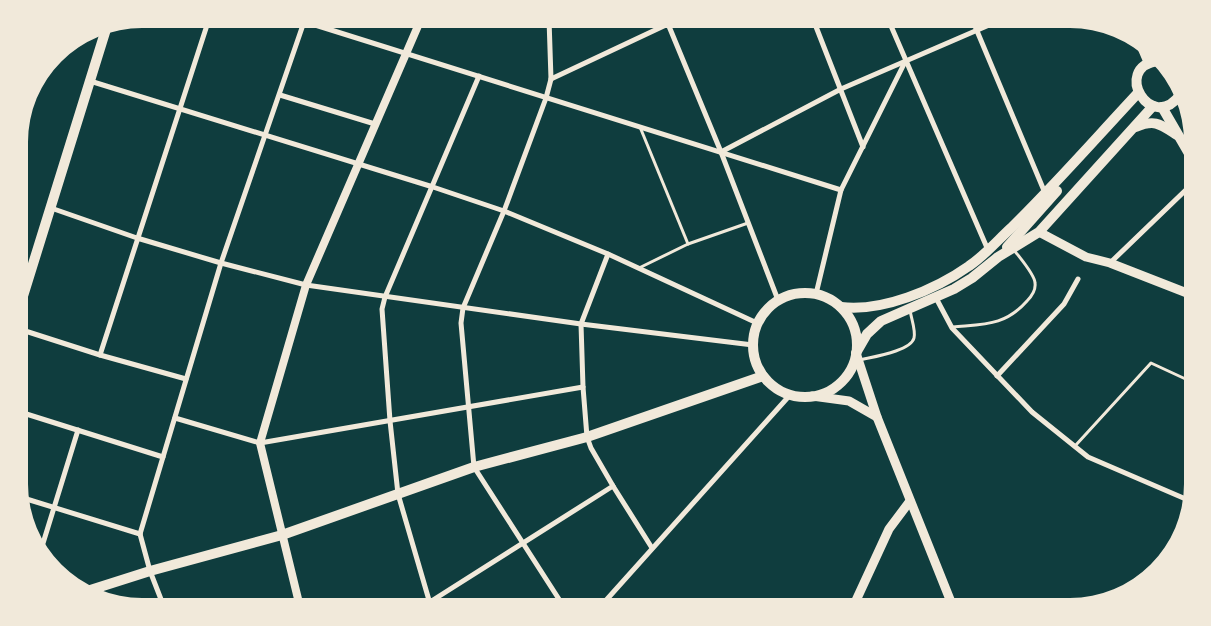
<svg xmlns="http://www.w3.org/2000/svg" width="1211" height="626" font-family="'Roboto Serif',serif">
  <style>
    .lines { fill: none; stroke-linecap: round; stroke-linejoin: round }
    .service { stroke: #f1e9da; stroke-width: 3 }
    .minor { stroke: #f1e9da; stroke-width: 5 }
    .tertiary { stroke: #f1e9da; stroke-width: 8 }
    .secondary { stroke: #f1e9da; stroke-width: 9 }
    .primary { stroke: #f1e9da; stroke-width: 10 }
  </style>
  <rect width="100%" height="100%" fill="#0f3d3e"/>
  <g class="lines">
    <g class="service">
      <polyline points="640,127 688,244"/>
      <polyline points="639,268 688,244 748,223"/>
      <path d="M953,327C984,324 1005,326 1027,301C1032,296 1036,290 1035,283C1035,275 1020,258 1014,250"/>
      <path d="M860,360C872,357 911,351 914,338C916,330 911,318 910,310"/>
      <polyline points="1075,446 1151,363 1192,382"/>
    </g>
    <g class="minor">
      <polyline points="296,19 841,190"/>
      <polyline points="549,19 551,79 546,98 504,211 463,308 461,323 474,467 564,607"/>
      <polyline points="666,19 721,152 778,300"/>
      <polyline points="813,19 863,147"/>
      <polyline points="888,19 988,250"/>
      <polyline points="972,19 1045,193"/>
      <polyline points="551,79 668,24 684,19"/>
      <polyline points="90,81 433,187 504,211 608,254 757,323"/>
      <polyline points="280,95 375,124"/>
      <polyline points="721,152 841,89 1003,19"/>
      <polyline points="51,208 137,238 221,263 306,285 581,324 753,345"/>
      <polyline points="608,254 581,324 583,387 587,437 591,448 613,486 652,548"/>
      <polyline points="1110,263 1191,185"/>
      <polyline points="816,294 841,190 905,62"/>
      <polyline points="936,298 952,328 1032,412 1088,457 1188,500"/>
      <polyline points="19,329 100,355 186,379"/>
      <polyline points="100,355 209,19"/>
      <polyline points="997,376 1064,304 1078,279"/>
      <polyline points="20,412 163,457"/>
      <polyline points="175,418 260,443 583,387"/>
      <polyline points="20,497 140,534"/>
      <polyline points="140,534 221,263 305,19"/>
      <polyline points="140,534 150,571 164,607"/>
      <polyline points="40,553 78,430"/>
      <polyline points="422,607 613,486"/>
      <polyline points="431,607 398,494 390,421 382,309 385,297 479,76"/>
      <polyline points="600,607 790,395"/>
    </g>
    <polyline class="tertiary" points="300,607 260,443 306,285 421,19"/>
    <g class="secondary">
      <polyline points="1039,232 1086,257 1110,263 1192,295"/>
      <polyline points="856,353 877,417 953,607"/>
      <polyline points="812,396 849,401 877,417"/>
      <polyline points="853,607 889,529 910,501"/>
    </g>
    <g class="primary">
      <polyline points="1143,49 1149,63"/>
      <path d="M1157,61C1112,68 1151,134 1180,95"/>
      <polyline points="1162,107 1191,157"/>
      <path d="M1136,127C1155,119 1160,124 1177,135"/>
      <polyline points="1007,247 1057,191"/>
      <circle cx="805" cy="345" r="52"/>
      <path d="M841,307C882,312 935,290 969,266C984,256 997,241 1011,228C1055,185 1096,138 1138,93"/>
      <polyline points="19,309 107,26"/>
      <polyline points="856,353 867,334 881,321 954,289 972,278 998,257 1039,232 1153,106"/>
      <polyline points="84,592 150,571 282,535 474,467 587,437 763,376"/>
    </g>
  </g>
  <path d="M0 0H1211V626H0ZM142 28H1070A114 114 0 0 1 1184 142V484A114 114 0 0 1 1070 598H142A114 114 0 0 1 28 484V142A114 114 0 0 1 142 28Z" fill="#f1e9da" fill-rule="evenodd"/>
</svg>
